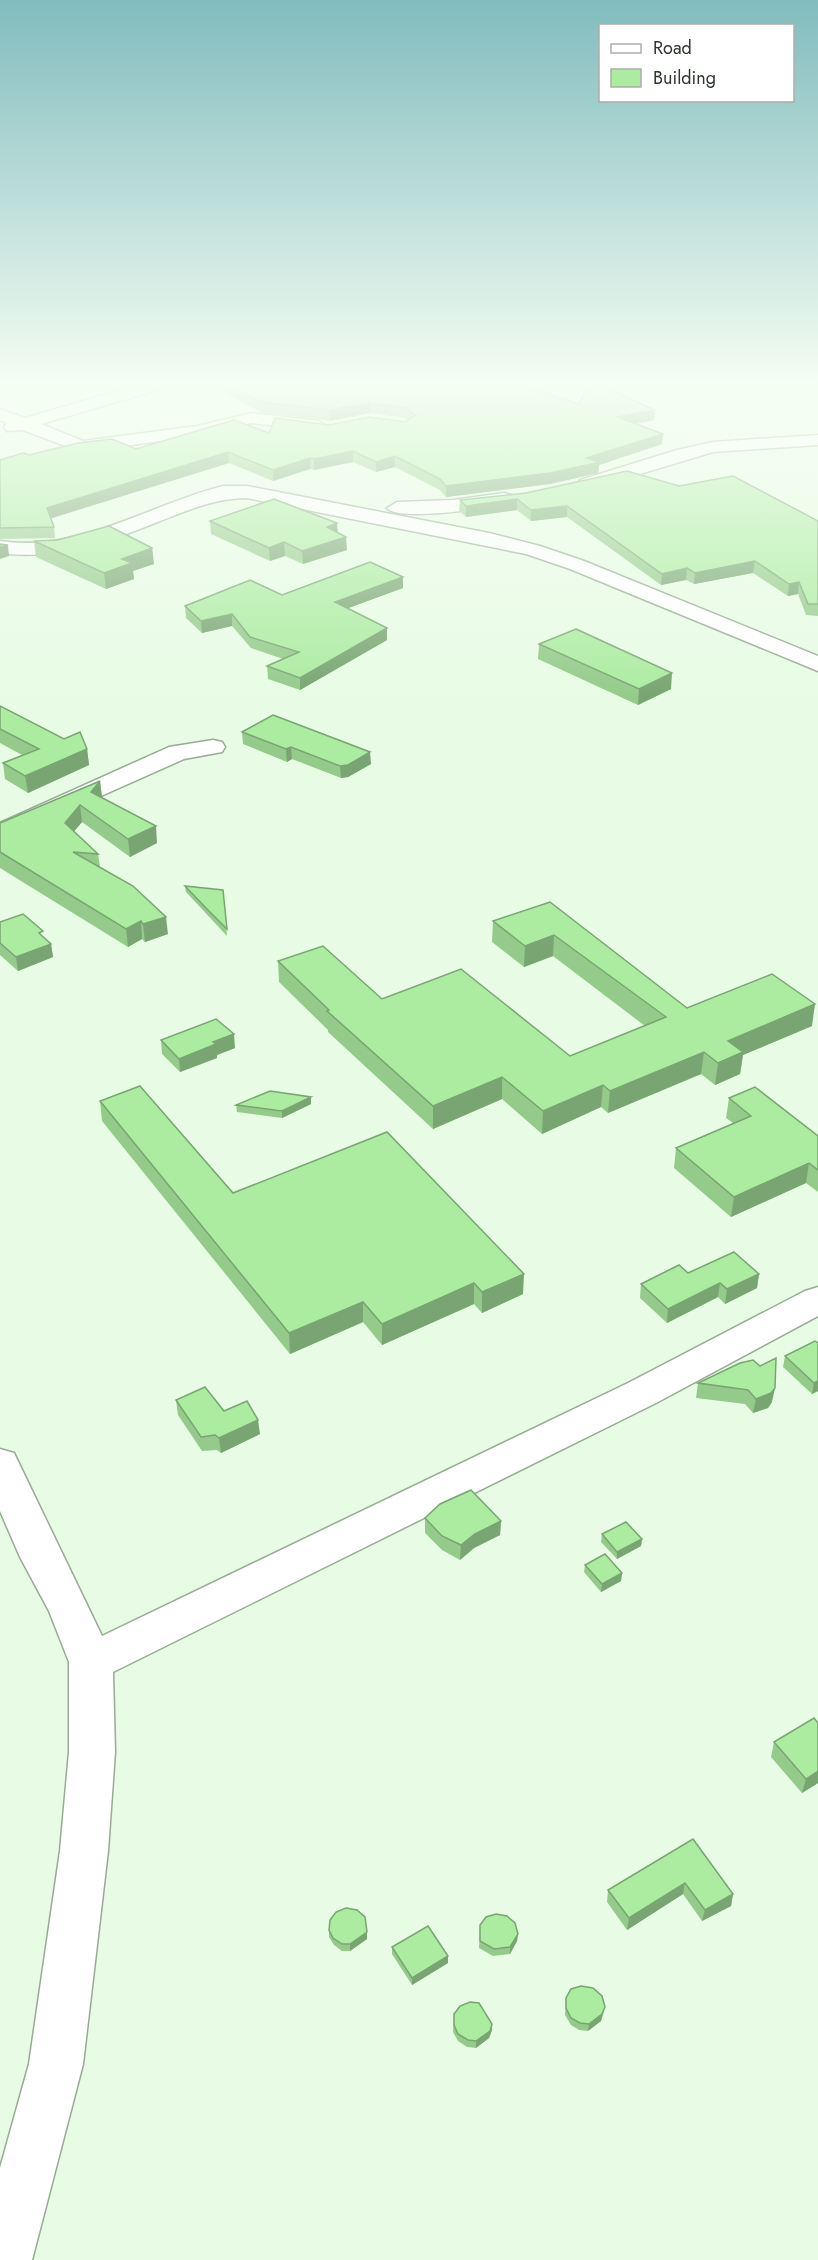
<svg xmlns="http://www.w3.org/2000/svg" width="818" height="2260" font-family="Jost,sans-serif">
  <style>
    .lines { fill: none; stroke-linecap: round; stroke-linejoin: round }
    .minor-casing { stroke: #98ab95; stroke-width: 3 }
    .minor { fill: #fff; fill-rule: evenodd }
    .wall { fill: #94cb8a }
    .shaded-wall { fill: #78a571 }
    .building { fill: #aceca1; stroke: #78a571; stroke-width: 1.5 }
  </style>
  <rect width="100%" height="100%" fill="#e8fce5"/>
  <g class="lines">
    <g class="minor-casing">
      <g id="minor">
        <polygon points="148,382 174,382 172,386 41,424 83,441 197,426 252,413 318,421 327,426 318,431 252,423 197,436 81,452 23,430 7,431 4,427 7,423 0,420 0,409 25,418"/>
        <polygon points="818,435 818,445 713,452 587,490 577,484 580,480 677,450 713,442"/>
        <path d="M223,486H247L489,533L540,546L584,561L818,656V671L570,569L526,554L247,498C215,498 189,510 160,521C108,542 56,561 0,553V541C80,553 148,505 223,486Z"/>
        <path d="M504,493L511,495L514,499L511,503C492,508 397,522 387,508L397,502L453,500Z"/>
        <polygon points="213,740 222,742 225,747 222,752 184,759 0,841 0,823 169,747"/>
        <polygon points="818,1287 818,1316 656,1403 113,1672 115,1752 108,1851 83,2064 32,2260 0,2260 0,2168 29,2064 60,1851 69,1752 69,1662 49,1611 20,1557 0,1511 0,1449 14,1453 102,1636 628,1383 805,1291"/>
      </g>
    </g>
    <use href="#minor" class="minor"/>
  </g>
  <g class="wall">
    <polygon points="204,382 512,382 579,404 655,410 654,420 636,424 662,444 599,465 598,473 550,484 446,497 440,490 395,467 376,472 353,462 314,470 310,469 273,481 229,463 51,518 54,527 55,538 0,539 0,460 29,455 136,449 329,425 405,422 408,420 405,418 370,413 330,421 261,412"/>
    <polygon points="679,486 818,521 818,616 806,615 798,594 788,596 753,573 694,584 686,580 661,585 567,517 531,521 517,510 466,517 459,510 460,500"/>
    <polygon points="210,521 338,532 347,550 303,564 285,556 270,561 211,534"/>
    <polygon points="34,541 152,548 154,564 133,571 134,579 106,589 36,557"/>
    <polygon points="403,577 403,588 348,608 387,628 387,640 300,690 268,679 267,666 283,659 251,648 232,626 202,633 186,618 185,606 282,595"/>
    <polygon points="539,644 671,689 638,705 538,659"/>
    <polygon points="0,706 64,739 87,749 89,765 28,793 5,779 3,763 22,755 0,743"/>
    <polygon points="242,732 371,764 348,777 341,778 292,759 287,762 243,744"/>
    <polygon points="100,781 102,797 157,843 130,857 82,822 74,831 98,854 100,867 168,934 145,942 142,939 128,947 0,868 0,823"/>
    <polygon points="185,886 223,890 227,936 186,892"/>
    <polygon points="550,902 687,1008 812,1026 743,1055 740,1074 715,1085 701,1074 608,1113 601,1107 542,1134 502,1099 433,1129 328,1032 328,1030 279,982 278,961 382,999 570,1056 645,1026 553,956 524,967 492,942 493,921"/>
    <polygon points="0,922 44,938 51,944 53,957 18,971 0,955"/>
    <polygon points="161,1040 235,1048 217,1055 217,1058 180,1072 162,1054"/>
    <polygon points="311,1097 311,1104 282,1118 237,1112 236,1105"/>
    <polygon points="729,1098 818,1136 818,1192 806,1183 731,1217 674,1168 676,1148 733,1123 726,1118"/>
    <polygon points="100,1101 233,1193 523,1294 482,1313 474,1304 382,1345 363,1322 290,1354 102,1121"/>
    <polygon points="688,1273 759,1274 757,1288 725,1304 718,1297 667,1323 640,1298 641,1284"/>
    <polygon points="818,1343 818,1391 812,1394 783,1367 785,1356"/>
    <polygon points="740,1363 772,1402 768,1408 753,1413 745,1404 696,1398 698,1383"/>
    <polygon points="176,1400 224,1411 260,1434 221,1453 217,1450 202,1451 178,1415"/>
    <polygon points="425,1518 501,1521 500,1535 474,1548 460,1560 442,1550 425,1533"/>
    <polygon points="602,1534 642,1539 641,1546 617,1559 601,1542"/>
    <polygon points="585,1565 622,1573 621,1581 601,1592 584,1572"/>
    <polygon points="774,1742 818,1783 802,1793 771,1757"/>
    <polygon points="693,1839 733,1894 731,1906 702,1921 683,1894 627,1930 607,1902 608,1890"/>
    <polygon points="480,1925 518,1934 517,1941 510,1954 493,1956 479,1948"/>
    <polygon points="329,1930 367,1932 367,1939 350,1951 342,1951 334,1945 329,1937"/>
    <polygon points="392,1947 448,1956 448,1963 412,1985 392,1954"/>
    <polygon points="566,1998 605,2007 601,2021 588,2031 579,2030 571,2025 565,2015"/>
    <polygon points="454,2014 492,2024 492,2030 489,2038 476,2048 467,2047 458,2041 453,2032"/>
  </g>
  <g class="shaded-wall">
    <polygon points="370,403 370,413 330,421 330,410"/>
    <polygon points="655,410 654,420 616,428 617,417"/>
    <polygon points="663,434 662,444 599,465 598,473 550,484 446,497 446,486 586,458"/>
    <polygon points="353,451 353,462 314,470 314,459"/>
    <polygon points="228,452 229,463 49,519 47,508"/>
    <polygon points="395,456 395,467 376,472 376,462"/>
    <polygon points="310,458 310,469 273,481 273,470"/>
    <polygon points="517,499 517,510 466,517 466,506"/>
    <polygon points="567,506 567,517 531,521 531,510"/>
    <polygon points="337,523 338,536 327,527"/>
    <polygon points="346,537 347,550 303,564 302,551"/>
    <polygon points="284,542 285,556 270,561 269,548"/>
    <polygon points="8,545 9,556 0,559 0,547"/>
    <polygon points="152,548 154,564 133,571 134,579 106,589 104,573 122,559"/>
    <polygon points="755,561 753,573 694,584 695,573"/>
    <polygon points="687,568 686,580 661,585 662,574"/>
    <polygon points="403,577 403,588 335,613 335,602"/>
    <polygon points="799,582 798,594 788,596 789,584"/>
    <polygon points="232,614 232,626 202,633 201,621"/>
    <polygon points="387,628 387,640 300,690 300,678"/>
    <polygon points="672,673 671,689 638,705 639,689"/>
    <polygon points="291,747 292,759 287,762 286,749"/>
    <polygon points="87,749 89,765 28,793 25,776"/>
    <polygon points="370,752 371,764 348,777 341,778 340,766"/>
    <polygon points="100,781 102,798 91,792"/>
    <polygon points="80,805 82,822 67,840 65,823"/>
    <polygon points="156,826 157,843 130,857 128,839"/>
    <polygon points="166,917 168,934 145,942 143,924"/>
    <polygon points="141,921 142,939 128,947 126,929"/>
    <polygon points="554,935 553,956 524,967 525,946"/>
    <polygon points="51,944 53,957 18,971 16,957"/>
    <polygon points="815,1004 812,1026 743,1055 740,1074 715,1085 718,1063 728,1041"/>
    <polygon points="234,1034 235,1048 217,1055 217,1058 180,1072 179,1059 213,1042"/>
    <polygon points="704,1052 701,1074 608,1113 610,1091"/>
    <polygon points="502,1077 502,1099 433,1129 433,1106"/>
    <polygon points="603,1085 601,1107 542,1134 543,1111"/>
    <polygon points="311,1097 311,1104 282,1118 282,1111"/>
    <polygon points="809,1163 806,1183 731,1217 734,1197"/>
    <polygon points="524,1274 523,1294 482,1313 482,1292"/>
    <polygon points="759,1274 757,1288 725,1304 727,1289"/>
    <polygon points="474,1283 474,1304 382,1345 382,1324"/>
    <polygon points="720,1283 718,1297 667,1323 668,1309"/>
    <polygon points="363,1302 363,1322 290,1354 289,1333"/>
    <polygon points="818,1381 818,1391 812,1394 814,1383"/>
    <polygon points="775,1388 772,1402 768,1408 753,1413 756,1399"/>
    <polygon points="258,1420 260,1434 221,1453 219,1438"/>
    <polygon points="501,1521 500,1535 474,1548 460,1560 461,1545 475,1534"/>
    <polygon points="642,1539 641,1546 617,1559 617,1552"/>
    <polygon points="622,1573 621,1581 601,1592 602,1584"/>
    <polygon points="818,1771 818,1783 802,1793 806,1779"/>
    <polygon points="685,1883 683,1894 627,1930 629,1918"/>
    <polygon points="733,1894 731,1906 702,1921 705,1910"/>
    <polygon points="367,1932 367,1939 350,1951 350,1944"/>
    <polygon points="518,1934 517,1941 510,1954 510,1947"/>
    <polygon points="448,1956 448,1963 412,1985 412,1978"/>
    <polygon points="605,2007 601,2021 588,2031 589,2024"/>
    <polygon points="492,2024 492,2030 489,2038 476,2048 476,2041"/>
  </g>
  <g class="building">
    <polygon points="222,382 512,382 579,404 589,382 593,382 655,410 617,417 663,434 586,458 599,462 596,463 550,473 446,486 440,479 395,456 376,462 353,451 314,459 310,458 273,470 228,452 47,508 54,527 0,528 0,460 23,453 29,455 78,443 112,439 136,449 234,420 269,433 275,418 329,425 370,417 405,422 416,415 405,408 370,403 330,410 261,402"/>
    <polygon points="627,471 679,486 733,476 818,521 818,604 808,604 799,582 789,584 755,561 695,573 687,568 662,574 567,506 531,510 517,499 466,506 460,500 526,493"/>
    <polygon points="274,499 337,523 327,527 346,537 302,551 284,542 269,548 210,521"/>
    <polygon points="109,526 152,548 122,559 132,563 104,573 34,541 58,540"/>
    <polygon points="0,544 8,545 0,547"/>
    <polygon points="370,562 403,577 335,602 387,628 300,678 267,666 299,652 250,637 232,614 201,621 185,606 250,580 282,595"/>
    <polygon points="576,629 672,673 639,689 539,644"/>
    <polygon points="0,706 64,739 80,732 87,749 25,776 3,763 39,749 0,729"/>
    <polygon points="273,715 370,752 348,765 340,766 291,747 286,749 242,732"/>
    <polygon points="100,781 91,792 156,826 128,839 80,805 65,823 98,854 73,852 133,886 166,917 143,924 141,921 126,929 0,852 0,823"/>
    <polygon points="185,886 223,890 227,929 206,908"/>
    <polygon points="550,902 687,1008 772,974 815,1004 728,1041 743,1052 718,1063 704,1052 610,1091 603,1085 543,1111 502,1077 433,1106 327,1011 329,1010 278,961 323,946 382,999 461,969 570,1056 666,1017 554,935 525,946 493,921"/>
    <polygon points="23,914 43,931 39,933 51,944 16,957 0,943 0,922"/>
    <polygon points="216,1019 234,1034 213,1042 216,1044 179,1059 161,1040"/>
    <polygon points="140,1086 233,1193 387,1132 524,1274 482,1292 474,1283 382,1324 363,1302 289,1333 100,1101"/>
    <polygon points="755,1087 818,1136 818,1170 809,1163 734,1197 676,1148 751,1116 729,1098"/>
    <polygon points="270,1091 311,1097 282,1111 236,1105"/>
    <polygon points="734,1252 759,1274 727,1289 720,1283 668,1309 641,1284 679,1265 688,1273"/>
    <polygon points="815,1341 818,1343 818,1381 814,1383 785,1356"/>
    <polygon points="776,1358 775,1388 771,1393 756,1399 748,1390 698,1383 740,1363 753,1360 760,1366"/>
    <polygon points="205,1387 224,1411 247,1401 258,1420 219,1438 215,1435 201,1437 176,1400"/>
    <polygon points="471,1490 501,1521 475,1534 461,1545 442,1536 425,1518 440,1504"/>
    <polygon points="626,1522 642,1539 617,1552 602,1534"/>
    <polygon points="605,1554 622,1573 602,1584 585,1565"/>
    <polygon points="814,1718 818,1723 818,1771 806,1779 774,1742"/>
    <polygon points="693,1839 733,1894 705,1910 685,1883 629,1918 608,1890"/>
    <polygon points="346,1908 357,1910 365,1917 367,1932 350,1944 342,1944 333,1938 329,1930 330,1920 336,1912"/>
    <polygon points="496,1914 507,1916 515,1923 518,1934 510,1947 494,1949 480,1941 480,1925 486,1917"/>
    <polygon points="428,1926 448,1956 412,1978 392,1947"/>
    <polygon points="581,1986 593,1988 602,1996 605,2007 602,2014 589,2024 580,2023 571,2018 566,2008 566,1998 571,1989"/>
    <polygon points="470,2002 479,2003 492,2024 490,2031 476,2041 468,2040 458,2034 454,2025 454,2014 460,2006"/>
  </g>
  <linearGradient id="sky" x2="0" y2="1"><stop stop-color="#81bcbe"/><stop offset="0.55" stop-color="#f5fef3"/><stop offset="1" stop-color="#f5fef3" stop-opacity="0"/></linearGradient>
  <rect width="818" height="698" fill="url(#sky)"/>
  <rect x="599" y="24" width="195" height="78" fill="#ffffff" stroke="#abaeab" stroke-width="1.5"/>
  <rect x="611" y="44" width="30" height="9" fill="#ffffff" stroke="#abaeab" stroke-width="1.5"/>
  <text x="653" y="54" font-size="18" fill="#2d352c">Road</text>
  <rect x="611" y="69" width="30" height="18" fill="#aceca1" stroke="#abaeab" stroke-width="1.5"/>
  <text x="653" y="84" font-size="18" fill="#2d352c">Building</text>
</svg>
